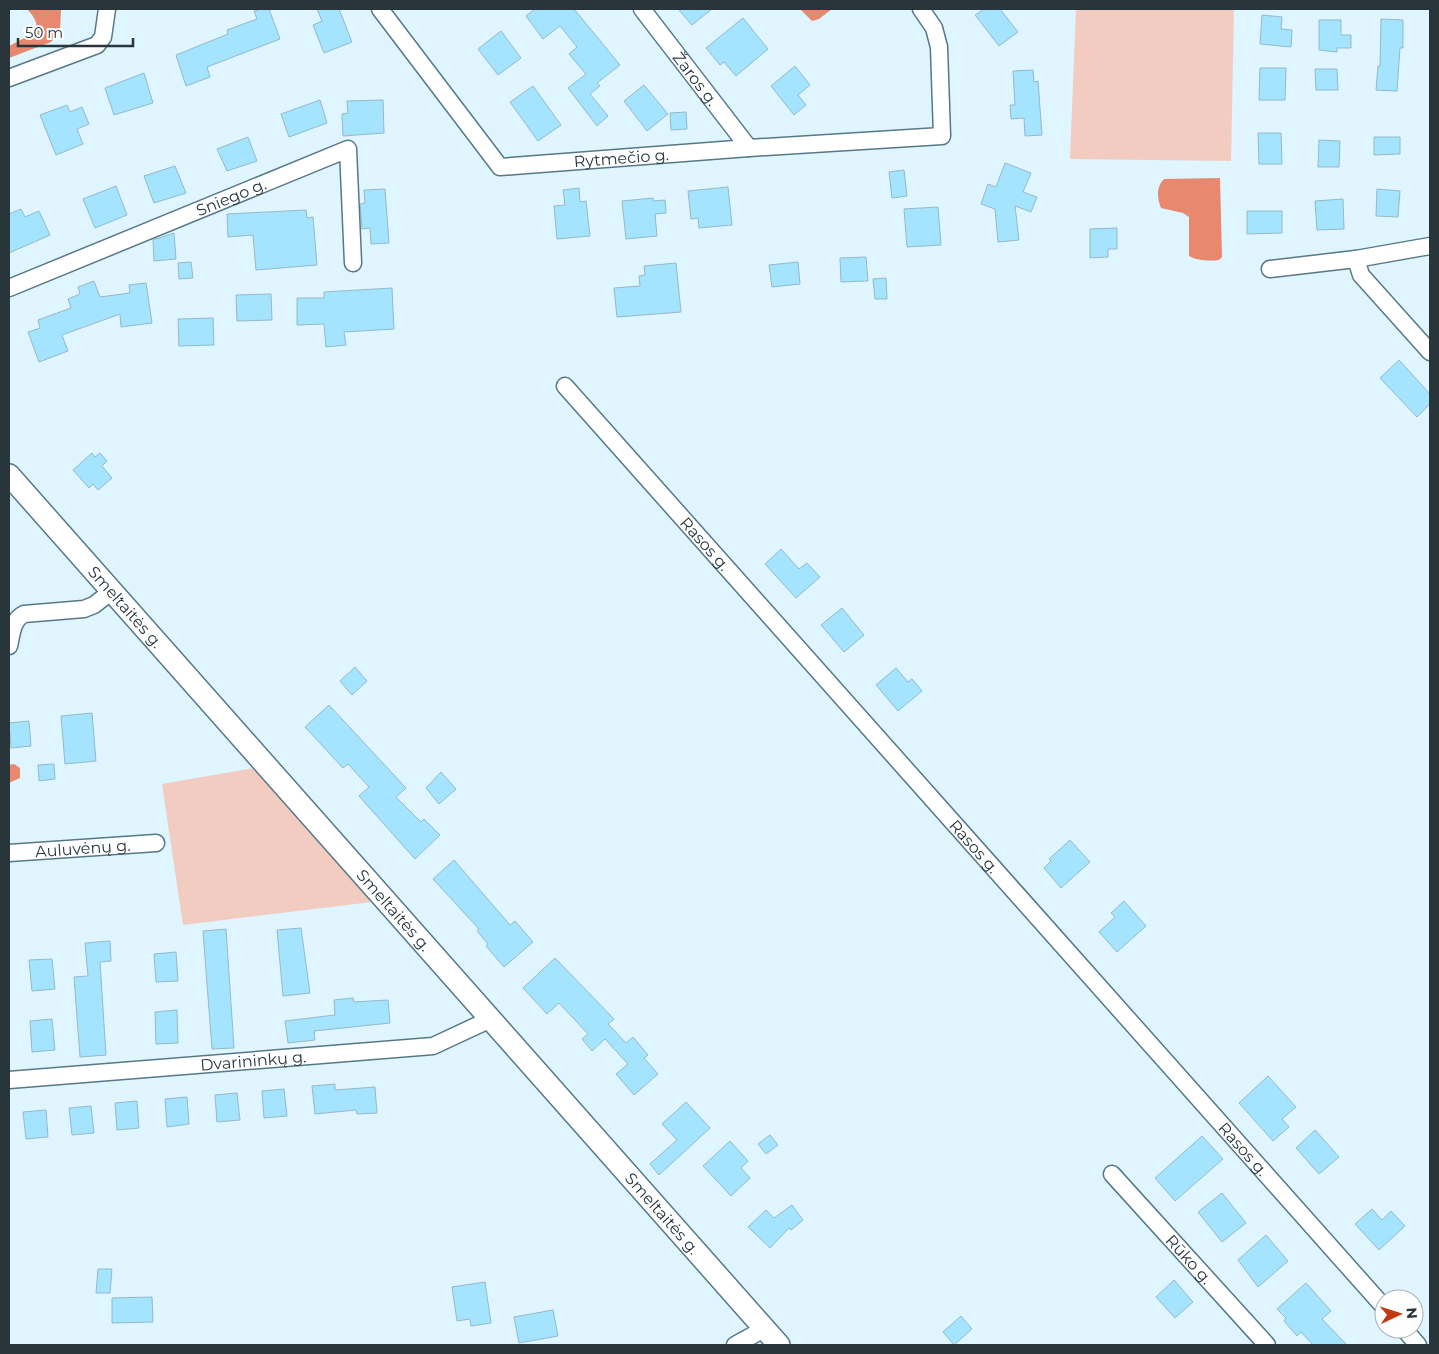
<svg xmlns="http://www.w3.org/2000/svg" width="1439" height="1354" font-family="Montserrat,sans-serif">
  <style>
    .green { fill: #f2ccc1 }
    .water { fill: #e8886f }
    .building { fill: #a4e4ff; stroke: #95b9c8 }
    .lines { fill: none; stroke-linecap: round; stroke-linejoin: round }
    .minor-casing { stroke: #577886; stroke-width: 19 }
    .major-casing { stroke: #577886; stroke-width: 24 }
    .minor { stroke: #fff; stroke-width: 16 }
    .major { stroke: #fff; stroke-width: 21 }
    .labels { text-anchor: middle; stroke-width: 4; stroke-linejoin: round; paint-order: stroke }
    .street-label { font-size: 16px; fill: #28363c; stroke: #fefefe }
  </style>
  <rect width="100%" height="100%" fill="#dff5ff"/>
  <g class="green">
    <polygon points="1076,9 1234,9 1231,161 1070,159"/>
    <polygon points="254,768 372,902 183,925 162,784"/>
  </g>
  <g class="water">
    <path d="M27,9H61L60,32L51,42L9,58V46L34,33C40,24 34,17 27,9Z"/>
    <polygon points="800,9 832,9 819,19 812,21"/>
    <path d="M1220,178L1222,257L1219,260C1210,261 1198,261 1189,256V217L1183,213L1161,208C1157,198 1156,187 1164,179Z"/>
    <polygon points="14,764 20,768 20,778 9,783 9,765"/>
  </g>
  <g class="building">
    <polygon points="261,9 269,9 280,39 207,67 210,77 186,86 176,55 228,34 227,30 257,19 254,11"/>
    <polygon points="317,9 339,9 352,42 324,53 313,25 322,21"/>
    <polygon points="535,9 574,9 620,65 597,83 600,86 590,94 608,116 597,126 568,88 586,74 569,54 577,47 560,26 543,39 526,16"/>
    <polygon points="678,9 712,9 692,25"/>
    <polygon points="984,9 1000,9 1018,32 999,46 975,15"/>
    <polygon points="1262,15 1282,17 1281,29 1292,30 1291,47 1260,44"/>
    <polygon points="743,18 768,49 736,76 724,62 720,65 706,48"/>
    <polygon points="1381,19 1403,20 1403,48 1400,48 1397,91 1376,90 1378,66 1380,66"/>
    <polygon points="1319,20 1341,20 1341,35 1351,35 1351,48 1337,48 1337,52 1319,50"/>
    <polygon points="501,31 521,58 498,75 478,49"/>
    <polygon points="795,66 810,85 798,95 806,105 794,115 771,86"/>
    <polygon points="1260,68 1286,68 1285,100 1259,100"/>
    <polygon points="1315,69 1337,69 1338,90 1316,90"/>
    <polygon points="1033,70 1034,82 1038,81 1042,135 1025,136 1024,118 1011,119 1010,105 1015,105 1013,71"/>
    <polygon points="144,73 153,103 114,115 105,88"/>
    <polygon points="644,85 668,114 647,131 624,101"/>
    <polygon points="533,86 561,125 538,141 510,102"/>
    <polygon points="320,100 327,123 289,137 281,114"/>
    <polygon points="383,100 384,133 343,136 342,114 348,113 347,101"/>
    <polygon points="67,105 70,112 82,107 89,124 77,129 83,144 56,155 40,115"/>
    <polygon points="686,112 687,129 671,130 670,113"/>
    <polygon points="1258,133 1281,133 1282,164 1259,164"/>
    <polygon points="248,137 257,161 227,171 217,149"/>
    <polygon points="1374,137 1400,137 1400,154 1374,155"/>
    <polygon points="1319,140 1340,141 1339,167 1318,167"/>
    <polygon points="1005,163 1031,173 1023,192 1037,197 1031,212 1015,206 1019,240 998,242 995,209 981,204 988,184 996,187"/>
    <polygon points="175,166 186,193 154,203 144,176"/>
    <polygon points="904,170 907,196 892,198 889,172"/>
    <polygon points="116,186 127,215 95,228 83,199"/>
    <polygon points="728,187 732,225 699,228 698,218 691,219 688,191"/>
    <polygon points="579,188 580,202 586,201 590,236 557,239 554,206 565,205 563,190"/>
    <polygon points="385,189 389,243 371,244 370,228 362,229 360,204 365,203 364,190"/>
    <polygon points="1377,189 1400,191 1398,217 1376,216"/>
    <polygon points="653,198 653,201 665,200 666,213 655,214 657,236 626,239 622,201"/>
    <polygon points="1343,199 1344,229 1317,230 1315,201"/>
    <polygon points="938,207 941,245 907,247 904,209"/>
    <polygon points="21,209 25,217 39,211 50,235 9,253 9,214"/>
    <polygon points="306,210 307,218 313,217 317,265 256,270 253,235 228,237 227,214"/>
    <polygon points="1247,211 1282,211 1282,233 1247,234"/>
    <polygon points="1117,228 1117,249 1108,249 1108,257 1090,258 1090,229"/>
    <polygon points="174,233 176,259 154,261 153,240"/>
    <polygon points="866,257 868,281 841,282 840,258"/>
    <polygon points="191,262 193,278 179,279 178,263"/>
    <polygon points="798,262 800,284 772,287 769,265"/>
    <polygon points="676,263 681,312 617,317 614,288 640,286 639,276 645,275 644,266"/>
    <polygon points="886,278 887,299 875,299 873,279"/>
    <polygon points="94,281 100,297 130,293 129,285 146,283 152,323 121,327 120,314 62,335 68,351 39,362 28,332 40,328 38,320 71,308 68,299 80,294 78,287"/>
    <polygon points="392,288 394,329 344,332 346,345 326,347 324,324 297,325 297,298 324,298 324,292"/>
    <polygon points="271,294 272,320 237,321 236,295"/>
    <polygon points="213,318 214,345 179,346 178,319"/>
    <polygon points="1399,360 1430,394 1430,404 1417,417 1380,378"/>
    <polygon points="92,453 95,457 100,453 107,461 102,466 112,478 98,490 93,484 89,488 73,470"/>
    <polygon points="781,549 799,569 807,563 820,577 796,598 765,564"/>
    <polygon points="842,608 864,635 844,652 821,625"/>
    <polygon points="355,667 367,681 352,695 340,681"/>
    <polygon points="896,668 908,682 912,679 922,691 898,711 876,685"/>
    <polygon points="329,705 406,788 396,797 421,822 424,819 440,835 415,859 359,796 369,787 348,764 343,768 305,727"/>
    <polygon points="92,713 96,761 65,764 61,716"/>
    <polygon points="29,721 31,746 11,748 9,723"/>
    <polygon points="54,764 55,779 39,781 38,765"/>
    <polygon points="441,772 456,789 439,804 426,788"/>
    <polygon points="1070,840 1090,862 1061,888 1044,868 1051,861 1049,859"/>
    <polygon points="454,860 510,925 515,921 533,942 504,967 486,946 488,944 477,931 479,929 433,879"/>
    <polygon points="1124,901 1146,926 1117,952 1099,932 1115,917 1111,913"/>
    <polygon points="301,928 310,993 283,996 277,930"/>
    <polygon points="226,929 234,1048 212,1049 203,931"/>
    <polygon points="110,941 111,961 100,962 106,1055 80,1057 74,977 88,976 85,943"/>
    <polygon points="176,952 178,981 156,982 154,954"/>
    <polygon points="555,958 614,1019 608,1024 626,1043 633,1037 648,1055 644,1058 658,1074 634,1095 616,1074 628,1064 605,1039 592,1051 582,1039 588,1034 559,1003 547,1014 523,988"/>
    <polygon points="52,959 55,989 32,991 29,960"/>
    <polygon points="353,998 354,1002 388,1000 390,1023 314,1031 315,1040 288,1043 285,1021 335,1015 334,1000"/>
    <polygon points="177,1010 178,1043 156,1044 155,1012"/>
    <polygon points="52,1019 55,1050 32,1052 30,1021"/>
    <polygon points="1268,1076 1296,1107 1282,1119 1289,1127 1273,1141 1239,1103"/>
    <polygon points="335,1084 335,1090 375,1087 377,1113 357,1114 356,1110 315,1114 312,1086"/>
    <polygon points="284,1089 287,1116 264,1118 262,1091"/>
    <polygon points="237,1093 240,1120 217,1122 215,1095"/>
    <polygon points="187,1097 189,1124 167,1127 165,1099"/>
    <polygon points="137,1101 139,1128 117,1130 115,1103"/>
    <polygon points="686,1102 710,1128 659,1175 650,1164 677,1140 662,1124"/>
    <polygon points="91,1106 94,1133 72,1135 69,1108"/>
    <polygon points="46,1110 48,1137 26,1139 23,1112"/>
    <polygon points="1315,1130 1339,1157 1319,1174 1296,1148"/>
    <polygon points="770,1135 778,1145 766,1154 758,1144"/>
    <polygon points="1202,1136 1223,1159 1175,1201 1155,1178"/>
    <polygon points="730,1141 748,1161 741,1168 750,1178 731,1196 703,1166"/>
    <polygon points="1222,1193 1246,1223 1222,1242 1198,1212"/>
    <polygon points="792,1205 803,1220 791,1230 789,1228 770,1248 748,1227 766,1210 774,1218"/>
    <polygon points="1372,1209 1382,1220 1391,1211 1405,1226 1379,1250 1355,1224"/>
    <polygon points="1266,1235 1288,1261 1258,1287 1238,1260"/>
    <polygon points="98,1269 112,1269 110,1293 96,1293"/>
    <polygon points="1174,1280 1193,1302 1175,1318 1156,1297"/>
    <polygon points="485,1282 491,1323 471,1326 470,1319 457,1321 452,1287"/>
    <polygon points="1306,1283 1331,1311 1322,1319 1347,1345 1313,1345 1301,1332 1297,1336 1284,1321 1286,1318 1277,1309"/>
    <polygon points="152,1297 153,1322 112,1323 112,1298"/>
    <polygon points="553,1310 558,1336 519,1343 514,1317"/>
    <polygon points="961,1316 972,1329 954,1345 943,1332"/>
  </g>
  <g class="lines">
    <g class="minor-casing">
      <g id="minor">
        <path id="s1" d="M380,9L500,167L749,148L942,136L939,47L934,28L921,9"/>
        <path id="s2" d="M642,9L749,148"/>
        <polyline points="9,78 97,45 103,37 107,9"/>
        <polyline points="1356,259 1361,275 1430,352"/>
        <polyline points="1270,269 1356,259 1430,246"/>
        <path id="s3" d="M9,288L348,149L353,263"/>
        <path id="s4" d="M565,386L1384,1307"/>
        <path d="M9,646C12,634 12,620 24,614L84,609L94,605L112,591"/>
        <path id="s5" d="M9,853L156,843"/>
        <path id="s6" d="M9,1080L433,1046L491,1019"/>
        <path id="s7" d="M1112,1174L1267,1345"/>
        <polyline points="1404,1329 1418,1345"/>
        <polyline points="735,1345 764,1329"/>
      </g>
    </g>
    <g class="major-casing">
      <g id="major">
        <path id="s8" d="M9,475L779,1345"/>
      </g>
    </g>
    <use href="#minor" class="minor"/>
    <use href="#major" class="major"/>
  </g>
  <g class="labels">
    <g class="street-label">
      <text dy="6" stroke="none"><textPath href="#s2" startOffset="88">Žaros g.</textPath></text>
      <text dy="6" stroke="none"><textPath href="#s1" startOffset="320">Rytmečio g.</textPath></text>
      <text dy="6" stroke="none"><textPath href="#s3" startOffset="240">Sniego g.</textPath></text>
      <text dy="6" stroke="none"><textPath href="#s4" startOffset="211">Rasos g.</textPath></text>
      <text dy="6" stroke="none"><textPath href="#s8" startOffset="176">Smeltaitės g.</textPath></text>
      <text dy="6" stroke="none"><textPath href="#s4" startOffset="616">Rasos g.</textPath></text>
      <text dy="6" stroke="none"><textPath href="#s5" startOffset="74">Auluvėnų g.</textPath></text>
      <text dy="6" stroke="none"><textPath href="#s8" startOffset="581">Smeltaitės g.</textPath></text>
      <text dy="6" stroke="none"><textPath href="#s6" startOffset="245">Dvarininkų g.</textPath></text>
      <text dy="6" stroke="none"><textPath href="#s4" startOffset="1021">Rasos g.</textPath></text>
      <text dy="6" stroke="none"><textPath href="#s8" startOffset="986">Smeltaitės g.</textPath></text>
      <text dy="6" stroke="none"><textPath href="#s7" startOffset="115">Rūko g.</textPath></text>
    </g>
  </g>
  <rect width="1439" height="1354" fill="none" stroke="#28363c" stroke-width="20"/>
  <g transform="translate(1399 1314) rotate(86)"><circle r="24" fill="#fefefe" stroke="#a8aeb0"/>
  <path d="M0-4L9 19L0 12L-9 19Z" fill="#c2390f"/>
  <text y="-8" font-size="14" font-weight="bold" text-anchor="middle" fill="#28363c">N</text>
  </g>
  <path d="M18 38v8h115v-8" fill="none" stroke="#28363c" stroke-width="2.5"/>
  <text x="25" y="38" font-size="15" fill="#28363c" stroke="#fefefe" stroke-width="4" paint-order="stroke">50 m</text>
</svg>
